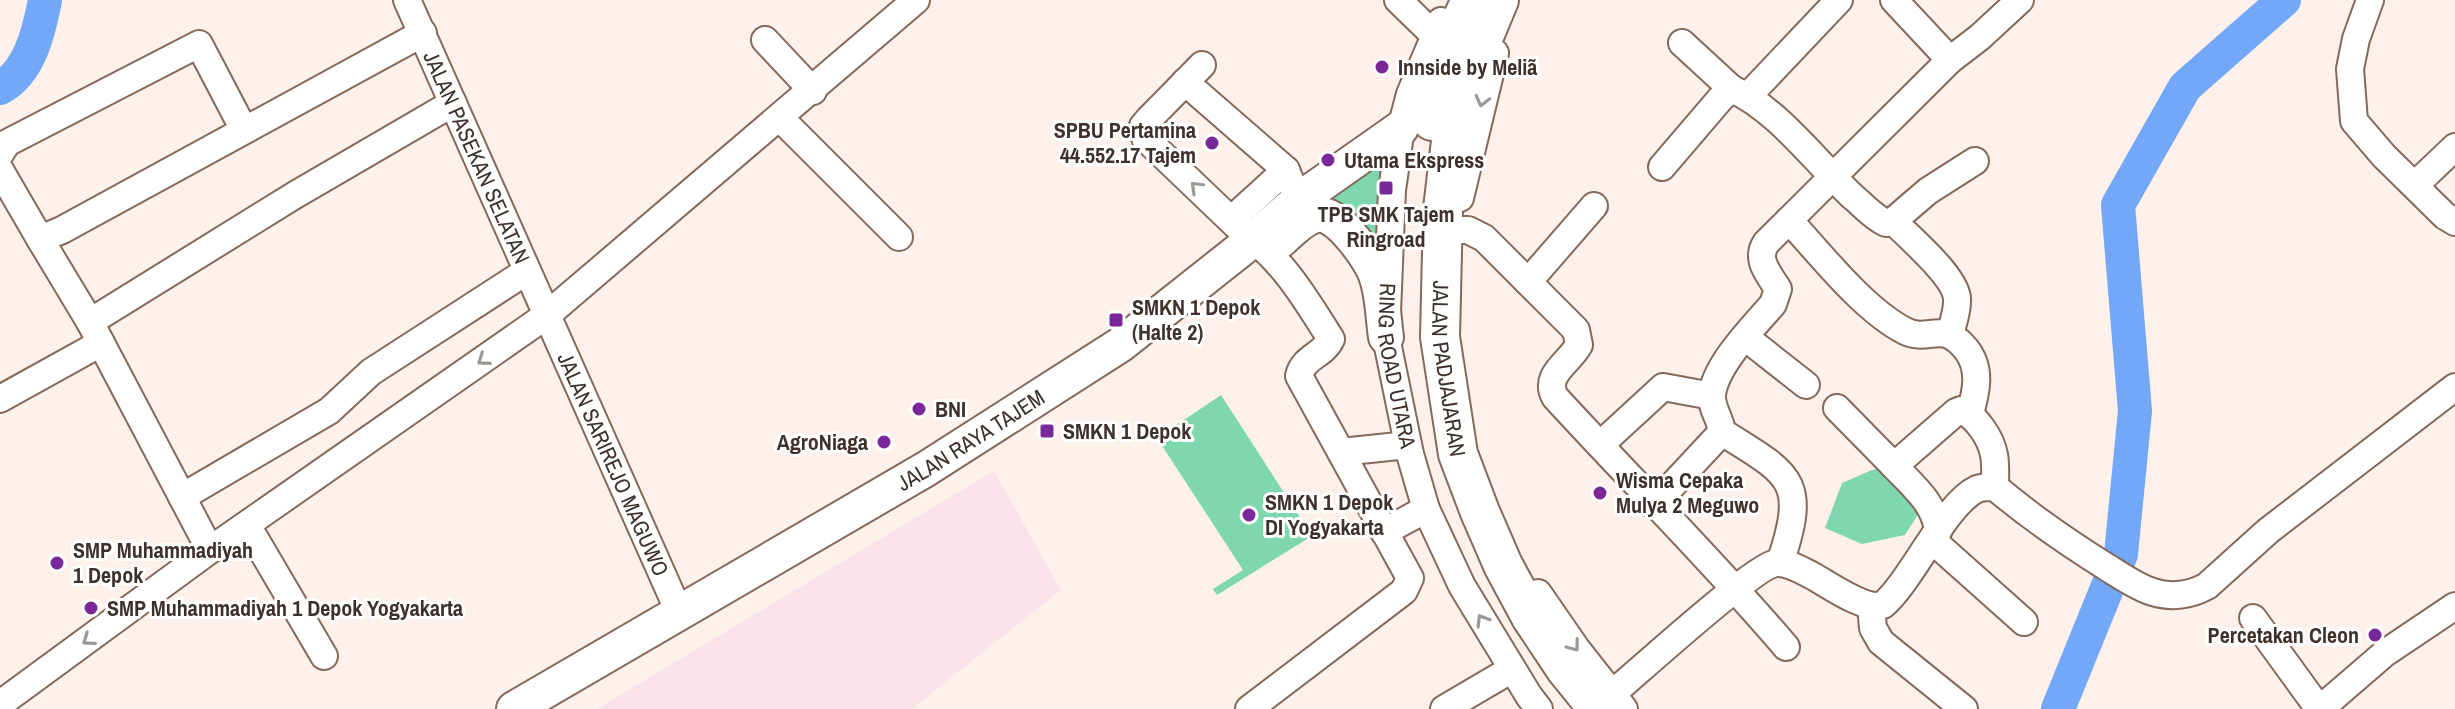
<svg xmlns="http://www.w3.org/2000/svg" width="2455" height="709" font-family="'Archivo Narrow',sans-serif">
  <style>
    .commercial { fill: #fae2eb }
    .green { fill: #7ed7ae }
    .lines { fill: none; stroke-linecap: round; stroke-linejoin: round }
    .river { stroke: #73a7f7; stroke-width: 34 }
    .minor-casing { stroke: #85695b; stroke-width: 30 }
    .major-casing { stroke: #85695b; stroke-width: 38 }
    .highway-casing { stroke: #85695b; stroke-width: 42 }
    .minor { stroke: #fff; stroke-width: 26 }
    .major { stroke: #fff; stroke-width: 34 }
    .highway { stroke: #fff; stroke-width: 38 }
    .oneway { stroke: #9e9895 }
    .poi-dot { fill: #792899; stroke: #fff; stroke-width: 3 }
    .labels { text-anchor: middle; stroke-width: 6; stroke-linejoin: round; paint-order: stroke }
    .poi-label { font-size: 22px; font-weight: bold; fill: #3e312b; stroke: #fff; text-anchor: start }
    .street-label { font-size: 22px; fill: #3e312b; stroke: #fff }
  </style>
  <rect width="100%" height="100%" fill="#fef0ea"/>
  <polygon class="commercial" points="994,471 1061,590 912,709 597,709"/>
  <g class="green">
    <polygon points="1394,139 1379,273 1308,214"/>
    <polygon points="1221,395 1312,536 1217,595 1213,589 1243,570 1157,438"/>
    <polygon points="1892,466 1926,502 1905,535 1862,544 1825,528 1842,483 1872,470"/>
  </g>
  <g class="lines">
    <g class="river">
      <path d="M0,88C30,72 39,31 45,0"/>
      <polyline points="2058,709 2121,554 2135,411 2118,205 2185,87 2284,0"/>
    </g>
    <g class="minor-casing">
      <g id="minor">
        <path id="s1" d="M407,0L679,612"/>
        <polyline points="1398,0 1434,35"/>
        <polyline points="1894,0 1950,60"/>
        <polyline points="2370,0 2356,39 2350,69 2354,121 2384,156 2445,216 2455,222"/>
        <path id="s2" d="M1441,21L1410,94L1401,128L1392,190L1386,337L1410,454L1426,509L1462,586L1529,696L1539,709"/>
        <polyline points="765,40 813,91"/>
        <polyline points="1682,43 1732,89"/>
        <path d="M1202,65L1149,119L1143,126L1145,138L1238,227C1283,260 1302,293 1331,339C1324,355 1303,357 1299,376L1410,578L1404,591L1249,709"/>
        <polyline points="1185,82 1286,170 1305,217"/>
        <polyline points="1748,96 1839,0"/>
        <polyline points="780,118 899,237"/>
        <polyline points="0,154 7,143 199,44 244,130"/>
        <path d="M1662,167L1721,98L1732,89C1777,109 1816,162 1852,196C1863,205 1873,217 1886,223L1893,221L1928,191L1975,161"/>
        <polyline points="0,170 40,239"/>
        <polyline points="2415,185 2455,147"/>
        <polyline points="1460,198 1495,53"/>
        <polyline points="1231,220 1286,170"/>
        <path d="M1789,220C1821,255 1864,310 1905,331C1930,343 1941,319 1966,349C1982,369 1976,392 1970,414"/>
        <path d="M1893,221C1909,237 1955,276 1957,298C1958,310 1953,323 1950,334"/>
        <path d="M1454,230H1468L1484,238L1576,330L1579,345C1569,363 1543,375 1555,397C1632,481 1713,561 1786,647"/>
        <polyline points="1528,282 1594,206"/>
        <polyline points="90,322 295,195 453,103"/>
        <polyline points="1745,337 1806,385"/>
        <polyline points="0,399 101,343"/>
        <polyline points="1837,408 1894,466"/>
        <path d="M1722,432C1791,475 1808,480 1780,563"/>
        <polyline points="1600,445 1663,387 1712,396"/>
        <polyline points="1341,452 1408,445"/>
        <polyline points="182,497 329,411 371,372 527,271"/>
        <path d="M1654,505L1722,432C1721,420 1711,408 1712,395C1715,365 1754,326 1773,304L1778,289C1769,274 1755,260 1766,243L1950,60L1980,37L2020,0"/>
        <polyline points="247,525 324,656"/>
        <polyline points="1384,532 1426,509"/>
        <path d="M1938,532C1936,504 1912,485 1894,466L1956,412L1961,410C1976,416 1991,438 1994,455C1996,465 1995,477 1995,487"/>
        <polyline points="1932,540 2024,622"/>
        <polyline points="210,550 90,322 40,239 62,230 423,33"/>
        <polyline points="1538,593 1576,648 1624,709"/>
        <polyline points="1871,606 1873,628 1881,642 1964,709"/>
        <polyline points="2253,618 2319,709"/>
        <path d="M1612,694C1637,673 1754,566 1776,563C1788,562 1801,570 1811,575C1828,584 1865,611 1883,605C1913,579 1945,504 1977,489C1982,487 1989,487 1995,487C2029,516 2067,542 2105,566C2120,575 2136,587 2153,592C2171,598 2191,595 2207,586L2268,531L2455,387"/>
        <polyline points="0,704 210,550 547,315 916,0"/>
        <polyline points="1444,709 1512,669"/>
        <polyline points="2320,709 2385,653 2455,606"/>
      </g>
    </g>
    <g class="major-casing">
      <g id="major">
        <path d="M1281,240C1291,231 1308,213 1323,215C1340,217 1371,259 1376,275C1383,293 1383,317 1386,337"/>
        <path id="s3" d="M514,709L926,469L1120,345L1255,238L1300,199L1401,128"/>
      </g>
    </g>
    <g class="highway-casing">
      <g id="highway">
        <path id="s4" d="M1499,0L1472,65L1451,141L1443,209L1440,337L1458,454L1480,512L1503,565L1531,617L1565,668L1598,709"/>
        <polyline points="1432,121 1446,54 1471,0"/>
      </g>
    </g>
    <use href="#minor" class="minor"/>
    <use href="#major" class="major"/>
    <use href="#highway" class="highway"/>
  </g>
  <defs><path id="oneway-chevron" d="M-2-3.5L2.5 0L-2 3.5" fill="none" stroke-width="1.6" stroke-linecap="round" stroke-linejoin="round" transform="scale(2)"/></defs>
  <g class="oneway">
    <use href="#oneway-chevron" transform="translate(1482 101) rotate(104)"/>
    <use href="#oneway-chevron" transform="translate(1196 187) rotate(-136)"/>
    <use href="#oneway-chevron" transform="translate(483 360) rotate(145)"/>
    <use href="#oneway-chevron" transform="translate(1482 620) rotate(-121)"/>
    <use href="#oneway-chevron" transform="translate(88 640) rotate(144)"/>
    <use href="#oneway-chevron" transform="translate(1574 646) rotate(53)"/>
  </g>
  <g class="poi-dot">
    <circle cx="1382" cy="67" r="8"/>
    <circle cx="1212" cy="143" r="8"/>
    <circle cx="1328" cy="160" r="8"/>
    <rect x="1378" y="180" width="16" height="16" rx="4"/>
    <rect x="1108" y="312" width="16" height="16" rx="4"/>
    <circle cx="919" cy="409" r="8"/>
    <rect x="1039" y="423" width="16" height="16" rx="4"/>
    <circle cx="884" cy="442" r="8"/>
    <circle cx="1600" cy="493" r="8"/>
    <circle cx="1249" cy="515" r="8"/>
    <circle cx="57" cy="563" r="8"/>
    <circle cx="91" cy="608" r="8"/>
    <circle cx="2375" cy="635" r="8"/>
  </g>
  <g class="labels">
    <g class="poi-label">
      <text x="1398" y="75">Innside by Meliã</text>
      <text x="1196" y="138" text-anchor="end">SPBU Pertamina<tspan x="1196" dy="25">44.552.17 Tajem</tspan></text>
      <text x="1344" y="168">Utama Ekspress</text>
      <text x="1386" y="222" text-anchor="middle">TPB SMK Tajem<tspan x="1386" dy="25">Ringroad</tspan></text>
      <text x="1132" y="315">SMKN 1 Depok<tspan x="1132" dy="25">(Halte 2)</tspan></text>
      <text x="935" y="417">BNI</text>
      <text x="1063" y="439">SMKN 1 Depok</text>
      <text x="868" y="450" text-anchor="end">AgroNiaga</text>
      <text x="1616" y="488">Wisma Cepaka<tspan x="1616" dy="25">Mulya 2 Meguwo</tspan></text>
      <text x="1265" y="510">SMKN 1 Depok<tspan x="1265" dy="25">DI Yogyakarta</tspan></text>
      <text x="73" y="558">SMP Muhammadiyah<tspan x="73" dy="25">1 Depok</tspan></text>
      <text x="107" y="616">SMP Muhammadiyah 1 Depok Yogyakarta</text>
      <text x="2359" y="643" text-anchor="end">Percetakan Cleon</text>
    </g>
    <g class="street-label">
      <text dy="8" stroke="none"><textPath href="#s1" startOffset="172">JALAN PASEKAN SELATAN</textPath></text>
      <text dy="8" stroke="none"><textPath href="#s2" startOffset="354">RING ROAD UTARA</textPath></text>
      <text dy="8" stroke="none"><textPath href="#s4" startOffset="378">JALAN PADJAJARAN</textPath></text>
      <text dy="8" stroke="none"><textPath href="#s3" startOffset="530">JALAN RAYA TAJEM</textPath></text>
      <text dy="8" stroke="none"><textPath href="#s1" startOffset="508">JALAN SARIREJO MAGUWO</textPath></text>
    </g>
  </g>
</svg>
